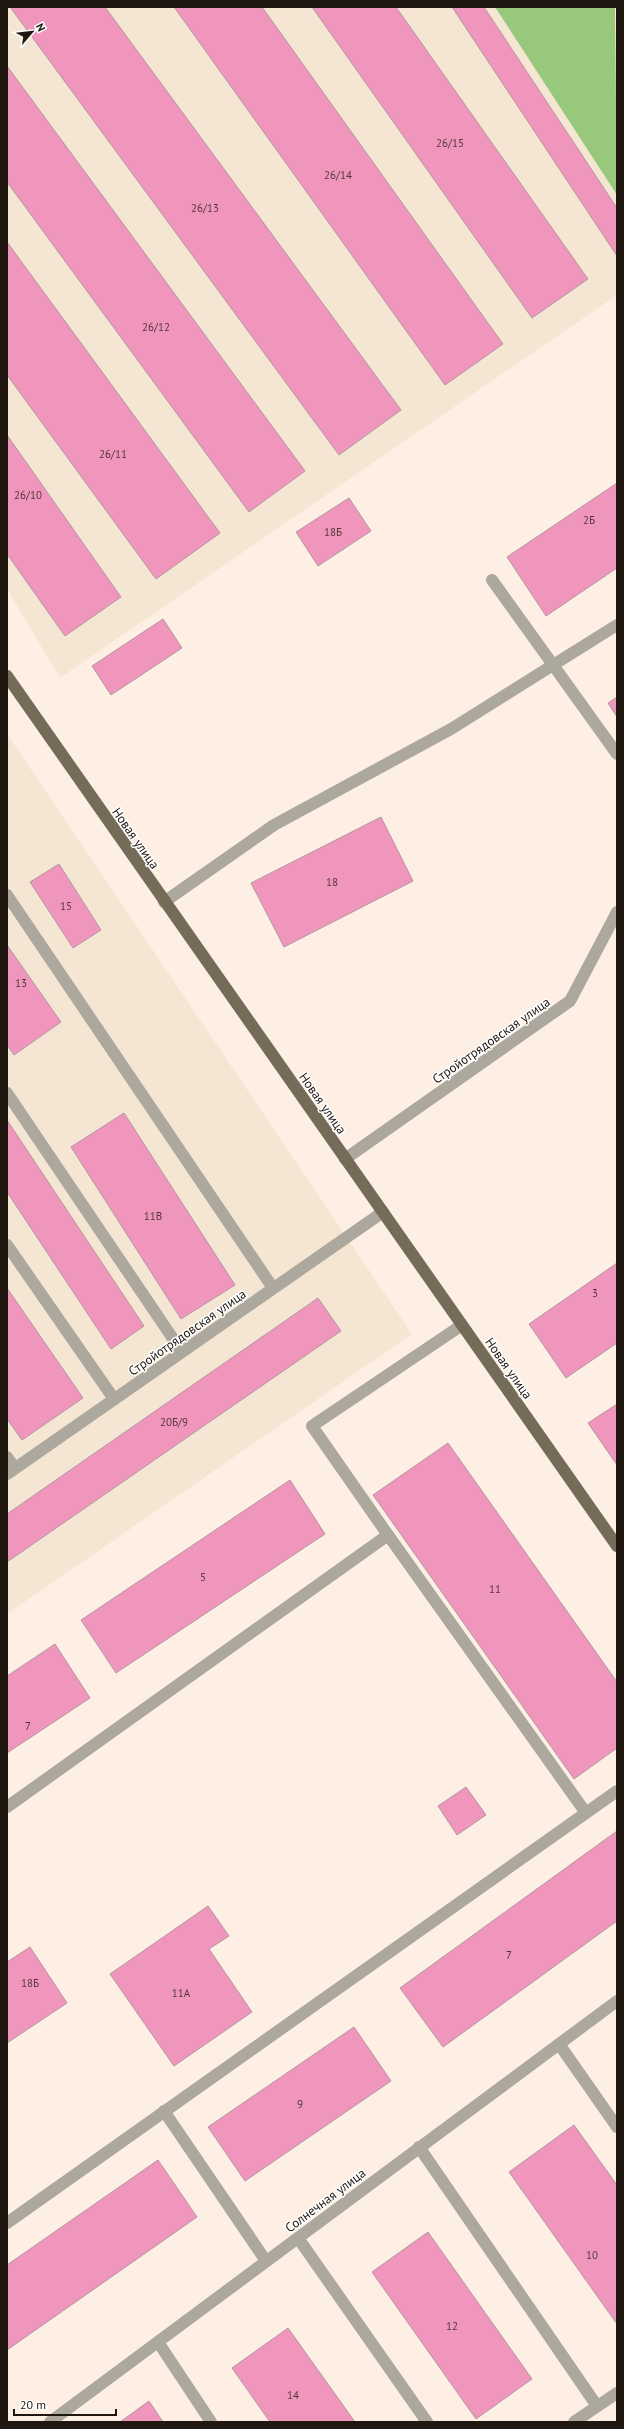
<svg xmlns="http://www.w3.org/2000/svg" width="624" height="2429" font-family="'PT Sans',sans-serif">
  <style>
    .industrial { fill: #f4e6d2 }
    .forest { fill: #97c87b }
    .building { fill: #f096bc; stroke: #b297a1 }
    .lines { fill: none; stroke-linecap: round; stroke-linejoin: round }
    .minor { stroke: #ada89e; stroke-width: 12 }
    .major { stroke: #746b59; stroke-width: 12 }
    .labels { text-anchor: middle; stroke-width: 3; stroke-linejoin: round; paint-order: stroke }
    .number-label { font-size: 11px; fill: #53373b }
    .street-label { font-size: 13px; fill: #1f1710; stroke: #fff }
  </style>
  <rect width="100%" height="100%" fill="#fdefe4"/>
  <g class="industrial">
    <polygon points="7,7 495,7 617,195 617,295 60,678 7,589"/>
    <polygon points="7,734 412,1334 7,1614"/>
  </g>
  <polygon class="forest" points="495,7 615,7 617,195"/>
  <g class="building">
    <polygon points="10,7 105,7 401,410 339,455"/>
    <polygon points="174,7 262,7 503,344 445,385"/>
    <polygon points="312,7 396,7 588,279 532,318"/>
    <polygon points="452,7 484,7 617,208 617,256"/>
    <polygon points="7,66 305,471 249,512 7,182"/>
    <polygon points="7,242 220,533 156,579 7,375"/>
    <polygon points="7,435 121,597 65,636 7,554"/>
    <polygon points="617,483 617,568 546,616 507,557"/>
    <polygon points="349,498 371,531 318,566 296,532"/>
    <polygon points="163,619 182,648 111,695 92,666"/>
    <polygon points="617,697 617,717 608,703"/>
    <polygon points="381,817 413,881 284,947 251,883"/>
    <polygon points="59,864 101,930 73,948 30,882"/>
    <polygon points="7,945 61,1022 14,1055 7,1045"/>
    <polygon points="124,1113 235,1285 181,1319 71,1147"/>
    <polygon points="7,1120 144,1326 111,1349 7,1192"/>
    <polygon points="617,1263 617,1343 566,1378 529,1324"/>
    <polygon points="7,1288 83,1398 22,1440 7,1419"/>
    <polygon points="318,1298 341,1331 7,1562 7,1514"/>
    <polygon points="617,1404 617,1465 588,1423"/>
    <polygon points="448,1443 617,1682 617,1748 574,1779 373,1495"/>
    <polygon points="290,1480 325,1534 116,1673 81,1620"/>
    <polygon points="55,1644 90,1698 7,1753 7,1676"/>
    <polygon points="466,1787 486,1815 457,1835 438,1806"/>
    <polygon points="617,1831 617,1921 443,2047 400,1988"/>
    <polygon points="208,1906 229,1936 209,1949 252,2012 174,2066 110,1974"/>
    <polygon points="30,1947 67,2003 7,2043 7,1962"/>
    <polygon points="354,2027 391,2081 245,2181 208,2127"/>
    <polygon points="574,2125 617,2185 617,2324 509,2172"/>
    <polygon points="158,2160 197,2217 7,2350 7,2265"/>
    <polygon points="428,2232 532,2379 476,2419 372,2272"/>
    <polygon points="288,2328 355,2422 270,2422 232,2368"/>
    <polygon points="149,2401 163,2422 120,2422"/>
  </g>
  <g class="lines">
    <g class="minor">
      <polyline points="492,580 617,754"/>
      <polyline points="7,895 273,1288"/>
      <polyline points="164,902 274,825 451,729 617,625"/>
      <polyline points="7,1093 182,1352"/>
      <polyline points="345,1159 570,1001 617,912"/>
      <polyline points="7,1245 114,1399"/>
      <polyline points="7,1457 15,1468"/>
      <polyline points="7,1474 383,1212"/>
      <polyline points="388,1535 586,1813"/>
      <polyline points="7,1807 388,1535 312,1426 462,1325"/>
      <polyline points="559,2044 617,2127"/>
      <polyline points="164,2111 266,2261"/>
      <polyline points="419,2147 597,2406"/>
      <polyline points="7,2223 617,1791"/>
      <polyline points="298,2238 427,2422"/>
      <polyline points="158,2342 211,2422"/>
      <polyline points="50,2422 617,2001"/>
      <polyline points="574,2422 617,2393"/>
    </g>
    <polyline class="major" points="7,676 617,1546"/>
  </g>
  <g class="labels">
    <g class="number-label">
      <text x="450" y="147">26/15</text>
      <text x="338" y="179">26/14</text>
      <text x="205" y="212">26/13</text>
      <text x="156" y="331">26/12</text>
      <text x="113" y="458">26/11</text>
      <text x="28" y="499">26/10</text>
      <text x="589" y="524">2Б</text>
      <text x="333" y="536">18Б</text>
      <text x="332" y="886">18</text>
      <text x="66" y="910">15</text>
      <text x="21" y="987">13</text>
      <text x="153" y="1220">11В</text>
      <text x="595" y="1297">3</text>
      <text x="174" y="1426">20Б/9</text>
      <text x="203" y="1581">5</text>
      <text x="495" y="1593">11</text>
      <text x="28" y="1730">7</text>
      <text x="509" y="1959">7</text>
      <text x="30" y="1987">18Б</text>
      <text x="181" y="1997">11А</text>
      <text x="300" y="2108">9</text>
      <text x="592" y="2259">10</text>
      <text x="452" y="2330">12</text>
      <text x="293" y="2399">14</text>
    </g>
    <g class="street-label">
      <text transform="translate(136 838) rotate(55)" y="5">Новая улица</text>
      <text transform="translate(491 1040) rotate(-35)" y="5">Стройотрядовская улица</text>
      <text transform="translate(323 1103) rotate(55)" y="5">Новая улица</text>
      <text transform="translate(187 1332) rotate(-35)" y="5">Стройотрядовская улица</text>
      <text transform="translate(509 1368) rotate(55)" y="5">Новая улица</text>
      <text transform="translate(325 2200) rotate(-37)" y="5">Солнечная улица</text>
    </g>
  </g>
  <rect width="624" height="2429" fill="none" stroke="#1f1710" stroke-width="16"/>
  <g transform="translate(32 32) rotate(62)" stroke="#ffffff" stroke-width="3" paint-order="stroke">
  <path d="M0-3L7 15L0 10L-7 15Z" fill="#1f1710"/>
  <text y="-6" font-size="11" font-weight="bold" text-anchor="middle" fill="#1f1710">N</text>
  </g>
  <path d="M14 2409v6h102v-6" fill="none" stroke="#1f1710" stroke-width="2"/>
  <text x="20" y="2409" font-size="12" fill="#1f1710" stroke="#ffffff" stroke-width="3" paint-order="stroke">20 m</text>
</svg>
